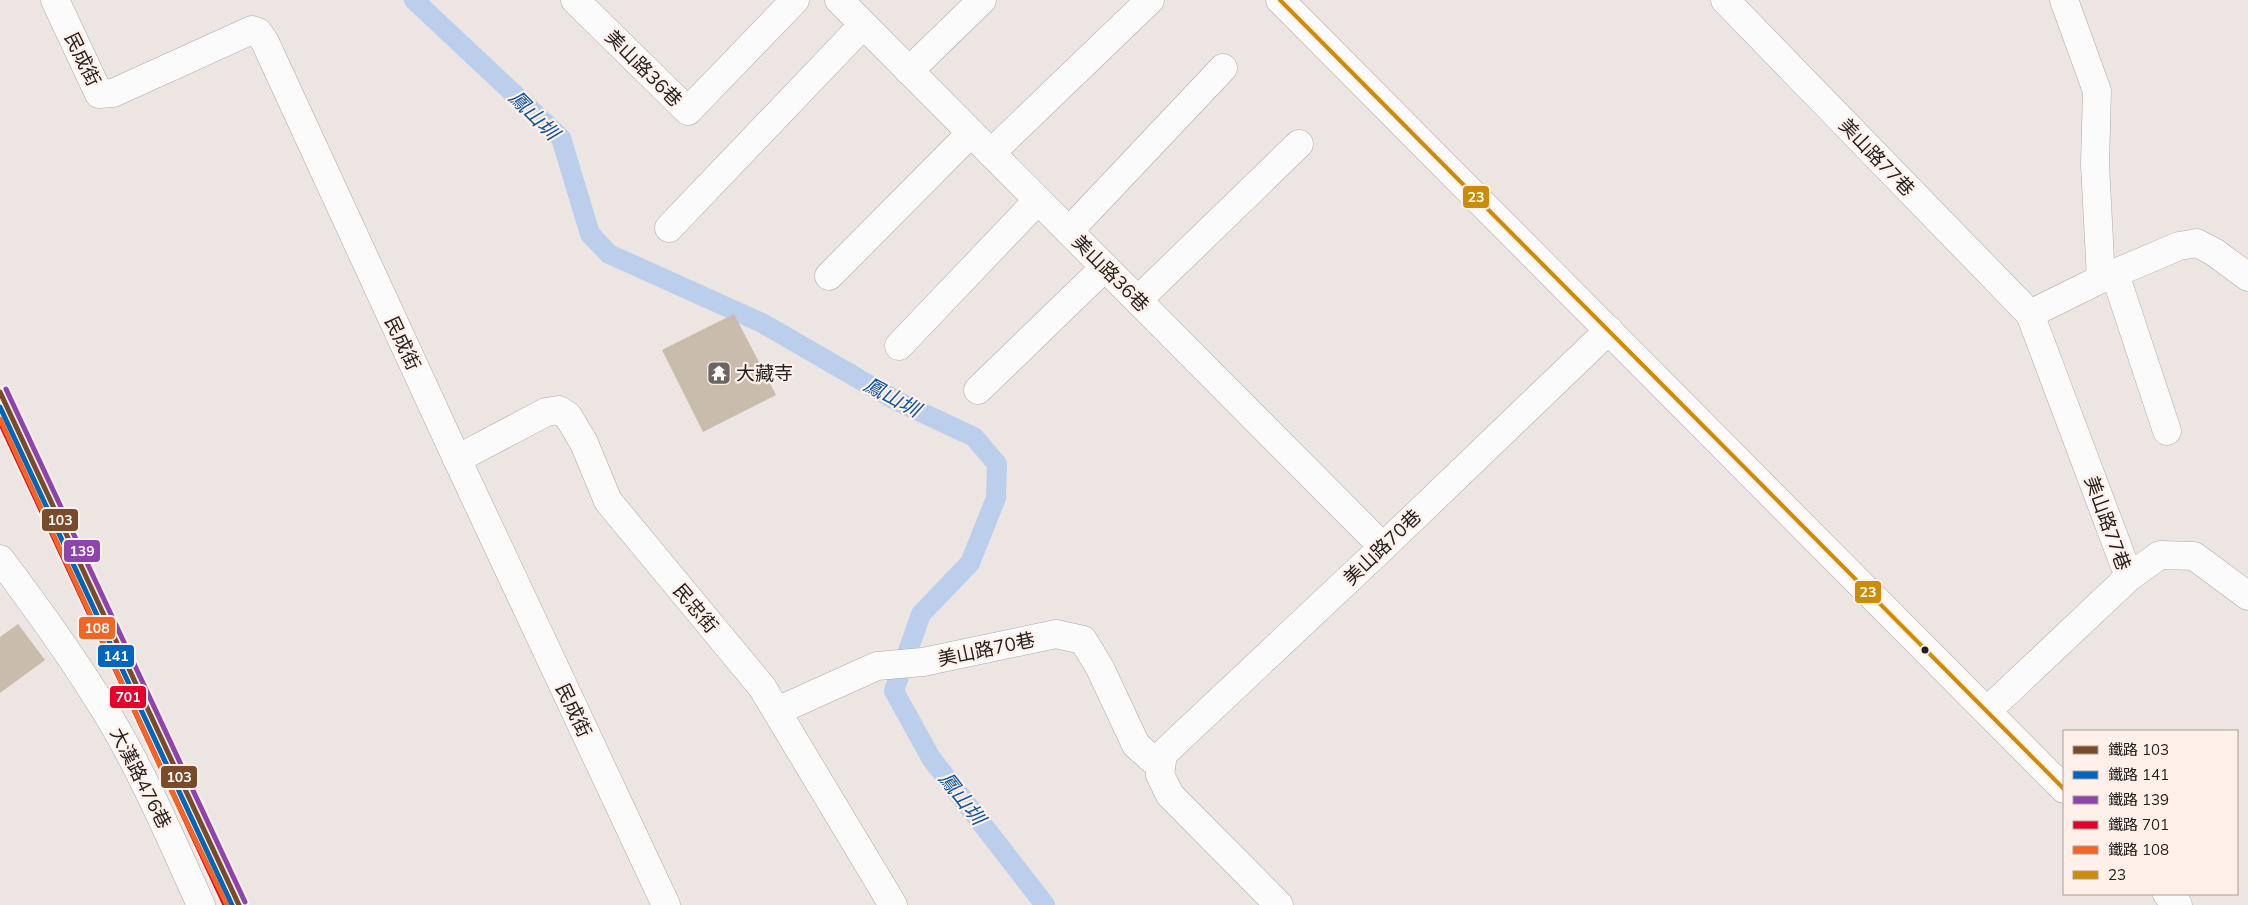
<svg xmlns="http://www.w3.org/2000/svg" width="2248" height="905" font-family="Mulish,'Noto Sans TC',sans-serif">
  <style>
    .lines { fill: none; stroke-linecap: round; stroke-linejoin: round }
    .canal { stroke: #bbcfed; stroke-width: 20 }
    .building { fill: #cabcac }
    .minor-casing { stroke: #afaaa7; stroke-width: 29 }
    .minor { stroke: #fcfbfb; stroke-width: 28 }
    .bus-1-casing { stroke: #fff1ea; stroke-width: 8 }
    .bus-1 { stroke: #cd8b06; stroke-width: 4 }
    .rail-1-casing { stroke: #fff1ea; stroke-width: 9 }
    .rail-2-casing { stroke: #fff1ea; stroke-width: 9 }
    .rail-3-casing { stroke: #fff1ea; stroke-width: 9 }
    .rail-4-casing { stroke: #fff1ea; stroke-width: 9 }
    .rail-5-casing { stroke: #fff1ea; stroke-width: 9 }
    .rail-1 { stroke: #7a4b2a; stroke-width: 5 }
    .rail-2 { stroke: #0065bd; stroke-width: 5 }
    .rail-3 { stroke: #8e44ad; stroke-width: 5 }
    .rail-4 { stroke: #e4002b; stroke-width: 5 }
    .rail-5 { stroke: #f26522; stroke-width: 5 }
    .bus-dot { fill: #25201e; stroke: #fff1ea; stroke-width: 2 }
    .labels { text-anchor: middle; stroke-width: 4.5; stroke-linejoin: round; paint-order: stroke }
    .street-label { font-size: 19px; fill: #25201e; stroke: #fff1ea }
    .poi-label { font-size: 19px; fill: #25201e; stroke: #fff1ea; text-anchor: start }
    .water-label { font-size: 20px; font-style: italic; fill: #0853a5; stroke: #fff1ea }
    .line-badge { stroke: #fff1ea; stroke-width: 2 }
    .badge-label { font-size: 14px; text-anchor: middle; font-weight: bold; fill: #fff }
  </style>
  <rect width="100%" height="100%" fill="#ece5e2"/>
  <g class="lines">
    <polyline class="canal" points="414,0 561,138 590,234 609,254 762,323 897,401 974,437 997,464 996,498 970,563 921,614 894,691 931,758 1045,905"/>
  </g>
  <g class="building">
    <polygon points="734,314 776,395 703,432 662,350"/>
    <polygon points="18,624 45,660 0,693 0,637"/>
  </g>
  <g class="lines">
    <g class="minor-casing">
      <g id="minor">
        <polyline points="55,0 99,94 113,93 252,30 258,32 265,42 457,459 666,905"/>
        <polyline points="575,0 688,111 795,0"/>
        <polyline points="839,0 1383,547"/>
        <polyline points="1280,0 2064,789"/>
        <polyline points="1725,0 2030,314 2101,279 2179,246 2197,243 2214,252 2248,277"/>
        <polyline points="2064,0 2097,91 2095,164 2101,279"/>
        <polyline points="909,71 982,0"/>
        <polyline points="991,153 1150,0"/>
        <polyline points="669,228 863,25"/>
        <polyline points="1069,231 1223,68"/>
        <polyline points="2115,274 2167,431"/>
        <polyline points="829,276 971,133"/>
        <polyline points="1138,300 1299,144"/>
        <polyline points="899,346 1038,200"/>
        <polyline points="978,390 1105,267"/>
        <polyline points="457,459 546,412 559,410 568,416 584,443 608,501 762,687 893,905"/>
        <path d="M0,559C38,609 75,661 108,715C144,775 172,841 201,905"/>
        <polyline points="2129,577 2160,555 2194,556 2248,596"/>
        <polyline points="777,711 877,666 923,662 1056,634 1083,640 1100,668 1136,745 1161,767"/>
        <polyline points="1987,711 2129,577 2030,314"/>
        <polyline points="2167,894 2178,905"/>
        <polyline points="1279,905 1170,795 1160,775 1163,754 1383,547 1609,330"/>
      </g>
    </g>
    <use href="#minor" class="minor"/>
    <g class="bus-1-casing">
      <polyline id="bus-1" points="1280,0 2064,789"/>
    </g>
    <use href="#bus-1" class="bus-1"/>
    <g class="rail-1-casing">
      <polyline id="rail-1" points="0,392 239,905"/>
    </g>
    <g class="rail-2-casing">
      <polyline id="rail-2" points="0,407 232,905"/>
    </g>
    <g class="rail-3-casing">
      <polyline id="rail-3" points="6,389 245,902"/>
    </g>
    <g class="rail-4-casing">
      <polyline id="rail-4" points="0,422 225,905"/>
    </g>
    <g class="rail-5-casing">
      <polyline id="rail-5" points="0,419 177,802 227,905"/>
    </g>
    <use href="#rail-1" class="rail-1"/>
    <use href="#rail-2" class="rail-2"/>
    <use href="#rail-3" class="rail-3"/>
    <use href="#rail-4" class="rail-4"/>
    <use href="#rail-5" class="rail-5"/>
  </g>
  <defs>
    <g id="temple-square" transform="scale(1.25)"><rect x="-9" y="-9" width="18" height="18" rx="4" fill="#6b6563" stroke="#fff1ea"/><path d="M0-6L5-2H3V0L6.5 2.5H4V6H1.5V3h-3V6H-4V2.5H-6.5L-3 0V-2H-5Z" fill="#fff"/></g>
  </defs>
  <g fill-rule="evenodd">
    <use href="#temple-square" x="719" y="373"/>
  </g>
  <circle class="bus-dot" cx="1925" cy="650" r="4.5"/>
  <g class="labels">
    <g class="street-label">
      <text transform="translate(83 59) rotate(64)" y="7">民成街</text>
      <text transform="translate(644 68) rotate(45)" y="7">美山路36巷</text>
      <text transform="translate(1877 157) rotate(46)" y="7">美山路77巷</text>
      <text transform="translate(1111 273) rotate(45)" y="7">美山路36巷</text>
      <text transform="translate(403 343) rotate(65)" y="7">民成街</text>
      <text transform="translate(2108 523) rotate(70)" y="7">美山路77巷</text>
      <text transform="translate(1382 547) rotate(-44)" y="7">美山路70巷</text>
      <text transform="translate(696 608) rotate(50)" y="7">民忠街</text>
      <text transform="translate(986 649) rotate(-12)" y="7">美山路70巷</text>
      <text transform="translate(574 710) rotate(65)" y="7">民成街</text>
      <text transform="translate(141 778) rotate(63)" y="7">大漢路476巷</text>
    </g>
    <g class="poi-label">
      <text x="736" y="380">大藏寺</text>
    </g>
    <g class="water-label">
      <text transform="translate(534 115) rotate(45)" y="7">鳳山圳</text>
      <text transform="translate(892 397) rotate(28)" y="7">鳳山圳</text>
      <text transform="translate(962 798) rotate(52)" y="7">鳳山圳</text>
    </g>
  </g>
  <g class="line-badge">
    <rect x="1462" y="185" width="28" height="24" rx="5" fill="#cd8b06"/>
    <rect x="41" y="508" width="38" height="24" rx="5" fill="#7a4b2a"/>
    <rect x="63" y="539" width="38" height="24" rx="5" fill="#8e44ad"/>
    <rect x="1854" y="580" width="28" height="24" rx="5" fill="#cd8b06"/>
    <rect x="78" y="616" width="38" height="24" rx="5" fill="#f26522"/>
    <rect x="97" y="644" width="38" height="24" rx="5" fill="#0065bd"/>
    <rect x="109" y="685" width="38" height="24" rx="5" fill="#e4002b"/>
    <rect x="160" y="765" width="38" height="24" rx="5" fill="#7a4b2a"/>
  </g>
  <g class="badge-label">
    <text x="1476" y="202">23</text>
    <text x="60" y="525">103</text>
    <text x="82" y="556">139</text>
    <text x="1868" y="597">23</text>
    <text x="97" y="633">108</text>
    <text x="116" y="661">141</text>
    <text x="128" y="702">701</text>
    <text x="179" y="782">103</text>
  </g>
  <rect x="2063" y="730" width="175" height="165" fill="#fff1ea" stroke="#a89d98"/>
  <rect x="2073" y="746" width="25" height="8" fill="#7a4b2a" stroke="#a89d98"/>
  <text x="2108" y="755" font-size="15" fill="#25201e">鐵路 103</text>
  <rect x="2073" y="771" width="25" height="8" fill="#0065bd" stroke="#a89d98"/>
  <text x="2108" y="780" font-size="15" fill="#25201e">鐵路 141</text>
  <rect x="2073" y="796" width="25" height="8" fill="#8e44ad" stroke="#a89d98"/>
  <text x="2108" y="805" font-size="15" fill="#25201e">鐵路 139</text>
  <rect x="2073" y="821" width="25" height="8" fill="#e4002b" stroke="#a89d98"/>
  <text x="2108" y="830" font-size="15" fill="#25201e">鐵路 701</text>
  <rect x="2073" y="846" width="25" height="8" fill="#f26522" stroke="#a89d98"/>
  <text x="2108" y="855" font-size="15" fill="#25201e">鐵路 108</text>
  <rect x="2073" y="871" width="25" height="8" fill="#cd8b06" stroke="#a89d98"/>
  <text x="2108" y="880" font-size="15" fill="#25201e">23</text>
</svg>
